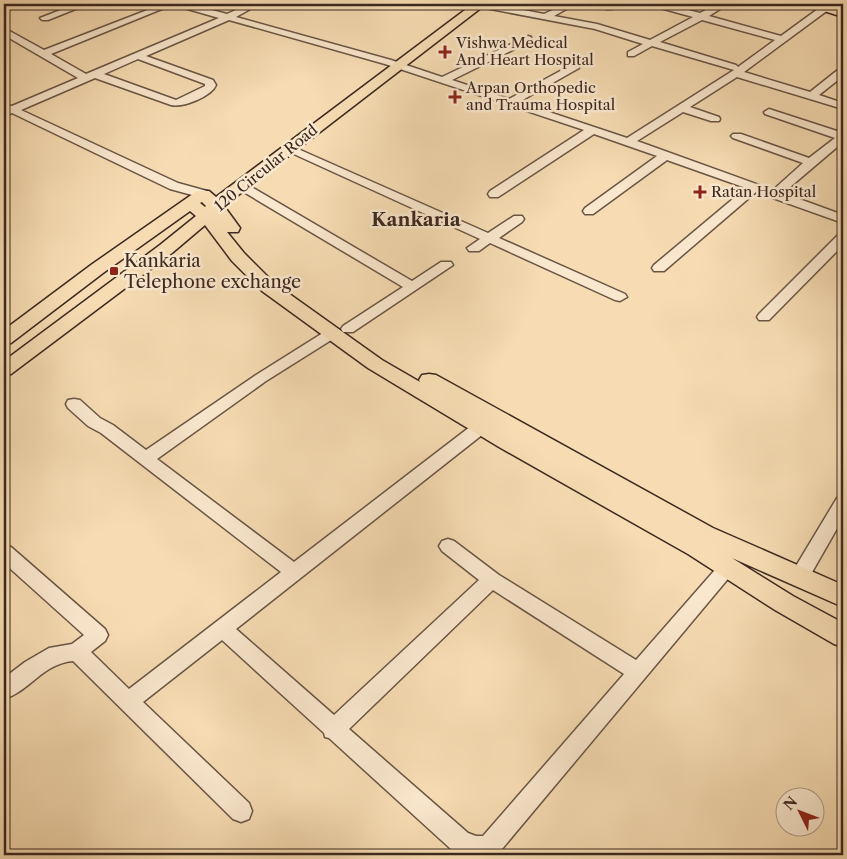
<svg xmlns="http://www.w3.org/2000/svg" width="847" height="859" font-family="'Libre Caslon Text',serif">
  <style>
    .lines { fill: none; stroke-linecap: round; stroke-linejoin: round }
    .minor-casing { stroke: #6a5545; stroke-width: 3 }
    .major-casing { stroke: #3b2820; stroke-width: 3 }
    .minor { fill: #fae8ce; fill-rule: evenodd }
    .major { fill: #f7dcb3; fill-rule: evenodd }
    .poi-dot { fill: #8f2418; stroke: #fae8ce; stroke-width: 2 }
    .labels { text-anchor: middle; stroke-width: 5; stroke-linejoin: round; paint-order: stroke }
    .far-poi-label { font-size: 15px; fill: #3b2820; stroke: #fae8ce; text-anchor: start }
    .far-street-label { font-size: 15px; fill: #3b2820; stroke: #fae8ce }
    .poi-label { font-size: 18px; fill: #3b2820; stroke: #fae8ce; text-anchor: start }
    .far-district-label { font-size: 19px; font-weight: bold; fill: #3b2820; stroke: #fae8ce }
  </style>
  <rect width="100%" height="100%" fill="#f7dcb3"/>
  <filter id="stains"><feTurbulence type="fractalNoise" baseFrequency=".004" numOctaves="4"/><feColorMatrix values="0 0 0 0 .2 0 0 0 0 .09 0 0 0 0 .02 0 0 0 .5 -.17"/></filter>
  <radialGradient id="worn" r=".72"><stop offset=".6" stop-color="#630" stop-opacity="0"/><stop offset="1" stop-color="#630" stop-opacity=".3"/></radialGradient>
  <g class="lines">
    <g class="minor-casing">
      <g id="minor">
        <polygon points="10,4 22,4 4,12 4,6"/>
        <polygon points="76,4 88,4 48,20 42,20 40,18"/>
        <path d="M163,4H174L51,54L86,74L219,18L177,6L176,4H189L227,14L249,4H259L236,17L391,60L442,77L528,36L531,37V41L452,80L509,99L573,64H579V68L519,102L627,138L734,70L652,46L634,56H628V52L643,44L595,29L480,7L476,4H492L544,14L565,4H575L554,16L597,24L650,40L693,17L653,6L652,4H665L700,13L718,4H728L709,16L781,36L822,6H828V10L744,72L810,92L839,69L843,68V76L819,95L843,103V109L737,77L690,107L719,117L720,119L719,121H711L683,112L637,141L773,190L803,163L733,138L731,136L733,134H741L809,158L835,138L765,114L764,112L769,109L843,133V142L783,193L843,215V223L756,192L664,271H654L652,268L654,265L746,188L667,160L593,214H585L583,211L585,208L657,156L594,134L498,197H490L488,194L490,191L584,130L385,64L229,20L146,56L213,80L216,85C212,96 183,108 171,105L95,78L21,110L178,183L207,191L209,194L207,197L203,198L170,189L12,113L4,116V105L12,106L78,78L4,35V28L44,50ZM702,20L775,40L738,67L736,65L660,42ZM138,59L205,84V86L176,100L104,74Z"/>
        <polygon points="609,4 620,4 612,9 606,9 605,7"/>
        <polygon points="289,145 488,233 514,216 522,216 524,219 522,222 499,238 625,294 627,297 620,301 615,300 490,243 479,251 469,251 467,248 480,239 285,150 283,148"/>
        <polygon points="241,181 412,281 441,262 451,262 453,265 353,332 343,332 341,329 343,326 403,287 237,188 235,185"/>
        <polygon points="843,234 843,245 769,320 759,320 757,317 759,314 838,235"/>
        <path d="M331,330L336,331L338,334L336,337L266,381L157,459L294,562L475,423L481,421L487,423L489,427L487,431L236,629L334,715L479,580L442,551L439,546L442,541L448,539L454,541L499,575L636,660L721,563L728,561L735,563L737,568L497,855H464L452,850L329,738L325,737L324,733L222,640L143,702L249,803L252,811L249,819L241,822L233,819L73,661C42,664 30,691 4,699V678L25,662L49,648L72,644L84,635L4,563V545L11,547L105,629L108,635L105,641L91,652L129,689L281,572L101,433L88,426L68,408L66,404L68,400L74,399L80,400L100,418L113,425L146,450L256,375L326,331ZM493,590L624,674L483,836H476L468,833L349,729Z"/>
        <polygon points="843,497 843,518 807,581 800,583 793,581 791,576 793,571 837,498"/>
      </g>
    </g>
    <g class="major-casing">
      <g id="major">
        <path d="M473,4H486L224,206L240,228L238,232H227L244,253L274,283L382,360L420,382L419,380L422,375L429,374L436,375L713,528L843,585V607L732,558L793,596L843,623V647L834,644L775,610L688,554L499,447L368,368L262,291L232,261L205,225L172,253L11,374L4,376V361L160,245L196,216L190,211L103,273L11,343L4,345V330L91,265L197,191H209L216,197ZM202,202L206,206L205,207L200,203Z"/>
        <polygon points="806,4 823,4 843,10 843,17 808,6"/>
      </g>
    </g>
    <use href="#minor" class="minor"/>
    <use href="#major" class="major"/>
  </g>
  <g class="poi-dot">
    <path d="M442.5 44.5h5v5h5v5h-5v5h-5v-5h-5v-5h5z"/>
    <path d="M452.5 89.5h5v5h5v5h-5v5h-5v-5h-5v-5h5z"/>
    <path d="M697.5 184.5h5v5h5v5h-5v5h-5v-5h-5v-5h5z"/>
    <rect x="109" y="266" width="10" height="10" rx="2.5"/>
  </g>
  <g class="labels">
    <g class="far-poi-label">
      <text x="456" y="48">Vishwa Medical<tspan x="456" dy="17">And Heart Hospital</tspan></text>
      <text x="466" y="93">Arpan Orthopedic<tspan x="466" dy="17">and Trauma Hospital</tspan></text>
      <text x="711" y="197">Ratan Hospital</text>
    </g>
    <g class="far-street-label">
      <text transform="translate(266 168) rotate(-39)" y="5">120 Circular Road</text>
    </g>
    <g class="poi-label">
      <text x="124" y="267">Kankaria<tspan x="124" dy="21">Telephone exchange</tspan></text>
    </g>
    <g class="far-district-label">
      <text x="416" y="226">Kankaria</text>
    </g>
  </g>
  <rect width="847" height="859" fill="none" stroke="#f7dcb3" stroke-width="20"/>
  <rect x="5" y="5" width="837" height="849" fill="none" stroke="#3b2820" stroke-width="2.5"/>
  <rect x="10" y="10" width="827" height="839" fill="none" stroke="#3b2820"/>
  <g transform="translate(800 812) rotate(312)"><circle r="24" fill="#fae8ce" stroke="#ae9b88"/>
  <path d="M0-4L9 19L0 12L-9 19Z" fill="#8f2418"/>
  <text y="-8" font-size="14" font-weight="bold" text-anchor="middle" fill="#3b2820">N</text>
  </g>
  <rect width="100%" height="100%" filter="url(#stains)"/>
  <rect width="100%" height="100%" fill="url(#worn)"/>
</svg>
